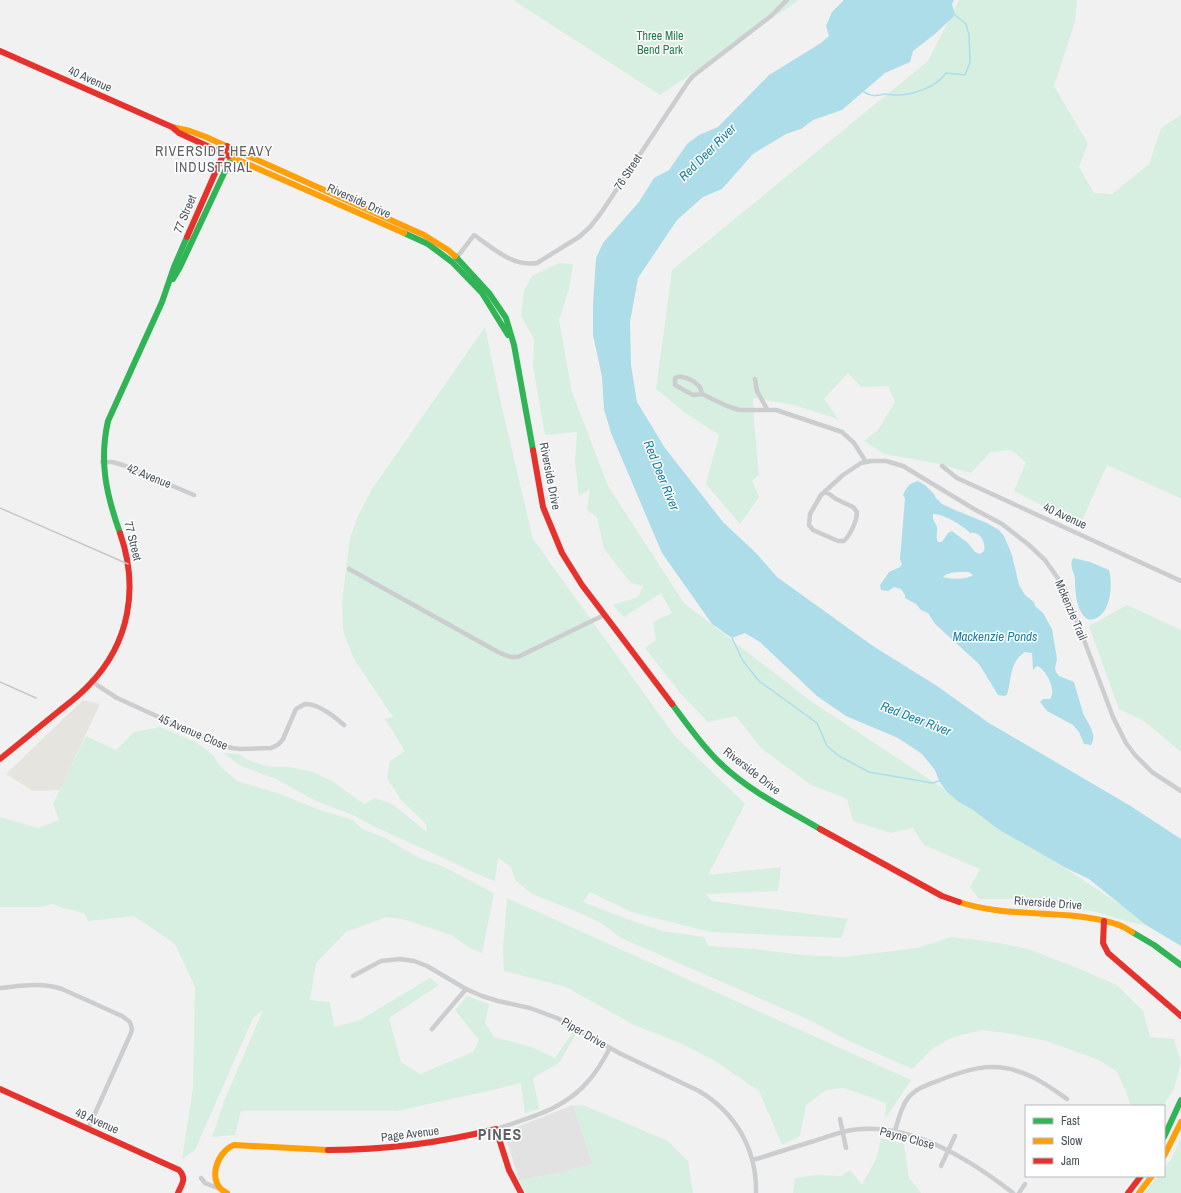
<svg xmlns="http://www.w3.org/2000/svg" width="1181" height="1193" font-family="'Archivo Narrow',sans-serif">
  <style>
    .commercial { fill: #e5e4df }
    .education { fill: #e3e2e2 }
    .green { fill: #d7efe0 }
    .water { fill: #aeddea; fill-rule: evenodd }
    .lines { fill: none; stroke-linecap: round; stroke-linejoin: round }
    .stream { stroke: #aeddea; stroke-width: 1.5 }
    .street { stroke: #cbcdcf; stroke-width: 4.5 }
    .fast { stroke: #30b455; stroke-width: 6 }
    .slow { stroke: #ff9f0a; stroke-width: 6 }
    .jam { stroke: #e5322d; stroke-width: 6 }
    .rail { stroke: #c6c7c9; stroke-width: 1.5 }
    .labels { text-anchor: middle; stroke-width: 3; stroke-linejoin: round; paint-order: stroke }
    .park-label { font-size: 12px; fill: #1d7b4c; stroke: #fff }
    .street-label { font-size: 12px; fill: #49535c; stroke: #fff }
    .water-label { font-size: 13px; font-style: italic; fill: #147f9d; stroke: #fff }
    .quarter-label { font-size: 14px; letter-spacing: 1px; fill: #5d6064; stroke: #fff }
    .district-label { font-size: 16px; font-weight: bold; letter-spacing: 1px; fill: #5d6064; stroke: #fff }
  </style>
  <rect width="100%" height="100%" fill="#f1f1f1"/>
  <polygon class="commercial" points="83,700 100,704 60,790 33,791 6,774"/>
  <polygon class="education" points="573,1105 593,1164 560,1173 519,1180 504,1132"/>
  <g class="green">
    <polygon points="513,0 799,0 660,95"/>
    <polygon points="959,0 1077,0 1075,22 1054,86 1088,144 1079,167 1094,193 1112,194 1149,164 1161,128 1181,115 1181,501 1180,498 1107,465 1080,525 1014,491 1026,462 1011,450 991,452 971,473 935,463 884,454 864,441 878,430 895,402 888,386 861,387 848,373 824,399 838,419 794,405 753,398 754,421 759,475 752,481 759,497 740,524 706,484 719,435 684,412 656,389 672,270 928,61"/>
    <polygon points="559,263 573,264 569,289 559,320 572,392 608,486 684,603 812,702 1153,926 1129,922 1096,912 1016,899 979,899 970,887 980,869 924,845 913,828 891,833 853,821 847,799 811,785 761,748 736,716 708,722 681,694 645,648 656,640 653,622 672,613 661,593 624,617 613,605 638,597 643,586 631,583 604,549 597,517 587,510 590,489 579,496 575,461 577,432 545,435 533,366 534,339 521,316 524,290 532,276"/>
    <polygon points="485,327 502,408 533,539 674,735 745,804 708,875 781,867 778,891 706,894 712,901 848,919 841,938 710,932 631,912 590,892 583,902 627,919 663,931 704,937 708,946 755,949 802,955 844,957 917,948 951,937 994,942 1028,949 1080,969 1117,985 1143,1011 1150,1037 1174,1039 1181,1062 1174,1089 1163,1106 1131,1106 1125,1089 1117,1072 1099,1060 1046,1041 1013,1034 983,1030 953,1037 932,1049 912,1069 845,1039 807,1019 621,938 601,923 580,913 532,894 515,880 511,867 498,858 495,881 477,874 437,855 375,827 355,816 316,801 276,779 241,766 223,753 239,754 248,760 270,767 289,767 313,772 332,781 364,804 375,798 392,804 427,832 426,824 401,800 387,778 390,761 405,751 385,719 393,717 354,659 346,639 343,629 342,601 350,538 359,514 372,489"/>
    <polygon points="1127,605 1181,630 1181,752 1144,721 1119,709 1089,626"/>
    <polygon points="160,727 197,743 212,754 220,766 237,781 277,793 320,810 353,820 362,829 385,838 419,858 442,866 494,893 482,953 470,948 451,935 406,920 386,917 346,932 316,963 310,1000 330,1002 334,1027 360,1020 430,978 439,985 389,1018 401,1062 420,1074 473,1052 479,1040 455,1010 467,996 489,1004 485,1023 494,1037 532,1047 555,1058 573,1032 576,1034 559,1063 533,1078 539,1109 525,1113 521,1083 501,1088 397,1111 241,1111 235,1135 212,1137 225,1099 263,1010 253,1018 195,1150 182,1159 193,1088 195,987 175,944 134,916 88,921 85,914 73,910 62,908 53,904 40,907 0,907 0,817 38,828 59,820 53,804 86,736 116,750 134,732"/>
    <polygon points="507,898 911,1080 885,1119 886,1103 844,1088 826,1090 806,1105 800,1136 782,1145 759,1091 715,1061 682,1044 634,1025 566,987 504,971 503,949"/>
    <polygon points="573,1105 583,1105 668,1141 688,1161 693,1193 526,1193 519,1180 560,1173 593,1164"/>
    <polygon points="881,1138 904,1144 909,1178 921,1193 793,1193 795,1178 817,1175 841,1176 850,1170 862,1185 877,1157"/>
    <polygon points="1181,1138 1181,1193 1144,1193 1158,1176 1164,1176 1164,1168 1170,1161"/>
  </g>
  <g class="water">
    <polygon points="844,0 954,0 952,4 955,15 935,34 913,51 910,62 885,73 842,110 813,120 801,129 786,134 753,154 722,189 703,197 677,220 638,278 630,322 631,365 637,402 665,448 723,522 756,553 777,577 873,646 937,686 989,723 1129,805 1181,839 1181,946 1146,925 1089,879 1066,868 998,829 973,810 959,802 947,792 939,781 935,770 922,754 898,738 846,716 817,696 760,642 745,633 732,638 712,624 662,553 611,433 604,409 602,377 593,335 593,305 596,258 603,243 639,202 654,178 669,170 687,144 699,135 718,127 769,75 821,43 829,36 826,26 832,12"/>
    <path d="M918,481L925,485L934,494L936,498L942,504L955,510L987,523L999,530L1004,536L1012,555L1019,585L1025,595L1034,602L1035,606L1043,613L1052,629L1057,659L1055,668L1056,672L1059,676L1074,682C1077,692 1080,703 1083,713C1087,723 1098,733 1091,745L1084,744L1079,732L1073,725L1047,711L1040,702L1043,699H1050C1057,690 1046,669 1037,666L1033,670L1032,653L1025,652C1009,662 1012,679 1007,695L1004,696L998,695L979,664L935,624L928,613L921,610L916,604L905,598V595L901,589L894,587L888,591L881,590L880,585L889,572L900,567L902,564L900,559L905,498L903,495C906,488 909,483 918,481ZM933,514C942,513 964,526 970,533C980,531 986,542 984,551L980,554L975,552L968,543L952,531L948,533L942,542H938C935,536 938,533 937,527C935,522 932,520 933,514ZM969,572L973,575C966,580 951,579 943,577C949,571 961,572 969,572Z"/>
    <path d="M1073,558L1090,562L1109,570C1113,585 1111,614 1094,619C1090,621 1086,619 1083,615C1076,606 1075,590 1075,579C1074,572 1069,565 1073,558Z"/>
  </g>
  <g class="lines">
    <g class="stream">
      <path d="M864,92C872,97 876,96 885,94C888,94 891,95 894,95C911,96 937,87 946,73L965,75L970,62L969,35L966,24L955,15"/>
      <polyline points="732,638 743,661 759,681 817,723 827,746 839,756 869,772 932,783 939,781"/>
    </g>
    <g class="street">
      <path d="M455,260L474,235C493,248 512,267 537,263L579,237L590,227L601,213L688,82L693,76L771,16L787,0"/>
      <polyline points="755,379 757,391 767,409"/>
      <path d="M702,394C701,391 701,387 698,385C693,380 681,374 675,378V385L693,395L702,394L727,406L739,410H776L842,432L854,443L866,462"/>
      <polyline points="102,462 112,462 123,465 194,495"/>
      <polyline points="942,466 957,478 1181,581"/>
      <path d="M825,491L836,499L853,507L857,512C857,521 850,535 844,541H838L813,530L809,525L810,514L821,495L843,475L861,463L871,461H886L903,466L974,509L1002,524L1029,545L1045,560L1064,587L1113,717L1126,743L1135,755L1152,772L1181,791"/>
      <path d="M349,569L498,652C505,655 512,659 520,656L604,615"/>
      <path d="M93,681L97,685L117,698L218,744L232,748L240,749L271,748C277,746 280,744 283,739L296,709L305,704C319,704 334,716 344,725"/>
      <path d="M353,976L381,961L400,959L414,961L427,966L466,989L482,996L498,1001L530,1008L557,1018L619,1053L699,1091C736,1113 757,1150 756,1193"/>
      <path d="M0,988C21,986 41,982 62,989L122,1016L130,1022L132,1029L131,1033L88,1129"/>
      <polyline points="432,1029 466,989"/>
      <polyline points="840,1119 846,1148"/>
      <path d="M496,1129C531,1117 566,1109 590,1079C598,1070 604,1059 610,1048"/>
      <path d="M895,1131C898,1120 901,1107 908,1098C916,1088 929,1084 940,1080C965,1070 990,1062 1017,1071C1035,1076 1051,1088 1067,1099"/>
      <path d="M753,1160C773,1154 794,1147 814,1141C827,1137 839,1132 852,1130C909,1121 971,1160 1013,1193"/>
      <polyline points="941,1166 955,1136"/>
      <polyline points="201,1178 205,1183 220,1189"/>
      <polyline points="1019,1193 1025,1184"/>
    </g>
    <g class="fast">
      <polyline points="404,233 428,244 452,262 482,293 508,335"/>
      <polyline points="455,256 489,293 506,318 514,345 533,450"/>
      <polyline points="173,279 180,267 233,154"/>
      <path d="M120,533C106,494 99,461 108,421L162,302L174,267L187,237"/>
      <path d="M672,704C687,724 702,746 720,763C749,791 786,809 820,829"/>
      <polyline points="1132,932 1154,945 1181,965"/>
      <polyline points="1164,1137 1181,1100"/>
    </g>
    <g class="slow">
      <polyline points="172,127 190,131 206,137 424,235 448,250 455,256"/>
      <polyline points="229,156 404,233"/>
      <path d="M959,902C1010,919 1065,908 1116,924C1121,925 1127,929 1132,932"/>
      <polyline points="1164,1156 1181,1122"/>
      <path d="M227,1193C206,1184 216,1152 234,1145L328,1150"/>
      <polyline points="1139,1193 1152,1176"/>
    </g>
    <g class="jam">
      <polyline points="0,51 172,127 179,133 229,156"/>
      <polyline points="187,237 227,146"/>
      <polyline points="533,450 543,507 562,553 582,585 672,704"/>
      <path d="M0,759C20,743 39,727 59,711C69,703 80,695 89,685C130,643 139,587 120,533"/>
      <polyline points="820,829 942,896 959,902"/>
      <polyline points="1104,921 1103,943 1108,953 1181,1016"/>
      <path d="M0,1089L179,1170C187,1178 182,1184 178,1193"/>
      <path d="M328,1150C387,1150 440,1143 496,1129L509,1170L521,1193"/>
      <polyline points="1128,1193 1141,1176"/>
    </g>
    <g class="rail">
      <polyline points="0,508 128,564"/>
      <polyline points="0,682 36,698"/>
    </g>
  </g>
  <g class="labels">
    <g class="park-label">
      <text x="660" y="40">Three Mile<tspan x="660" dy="14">Bend Park</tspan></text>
    </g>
    <g class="street-label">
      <text transform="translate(90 79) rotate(24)" y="4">40 Avenue</text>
      <text transform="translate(628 172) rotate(-57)" y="4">76 Street</text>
      <text transform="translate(359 201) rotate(24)" y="4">Riverside Drive</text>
      <text transform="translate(185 214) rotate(-67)" y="4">77 Street</text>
      <text transform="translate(149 476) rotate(22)" y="4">42 Avenue</text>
      <text transform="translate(550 476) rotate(79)" y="4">Riverside Drive</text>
      <text transform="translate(1065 516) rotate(25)" y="4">40 Avenue</text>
      <text transform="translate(133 541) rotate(76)" y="4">77 Street</text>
      <text transform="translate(1071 610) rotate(67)" y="4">Mckenzie Trail</text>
      <text transform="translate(193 732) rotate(23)" y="4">45 Avenue Close</text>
      <text transform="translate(752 771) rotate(38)" y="4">Riverside Drive</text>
      <text transform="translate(1048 903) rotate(4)" y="4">Riverside Drive</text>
      <text transform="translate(584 1033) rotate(30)" y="4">Piper Drive</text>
      <text transform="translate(97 1121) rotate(24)" y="4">49 Avenue</text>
      <text transform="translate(410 1134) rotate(-7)" y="4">Page Avenue</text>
      <text transform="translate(907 1138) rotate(15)" y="4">Payne Close</text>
    </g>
    <g class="water-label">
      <text transform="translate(707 152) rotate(-45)" y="5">Red Deer River</text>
      <text transform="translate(662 475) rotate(68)" y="5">Red Deer River</text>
      <text x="995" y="641">Mackenzie Ponds</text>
      <text transform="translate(916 718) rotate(21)" y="5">Red Deer River</text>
    </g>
    <g class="quarter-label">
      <text x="214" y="156">RIVERSIDE HEAVY<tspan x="214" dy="16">INDUSTRIAL</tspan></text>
    </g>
    <g class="district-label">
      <text x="500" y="1140">PINES</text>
    </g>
  </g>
  <rect x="1025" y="1105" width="140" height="72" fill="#ffffff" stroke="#b6babe"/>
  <rect x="1033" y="1118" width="20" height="6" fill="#30b455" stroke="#b6babe"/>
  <text x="1061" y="1125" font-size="12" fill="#49535c">Fast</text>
  <rect x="1033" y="1138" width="20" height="6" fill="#ff9f0a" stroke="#b6babe"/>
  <text x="1061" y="1145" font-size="12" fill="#49535c">Slow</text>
  <rect x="1033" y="1158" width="20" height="6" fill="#e5322d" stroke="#b6babe"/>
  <text x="1061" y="1165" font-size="12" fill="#49535c">Jam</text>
</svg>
